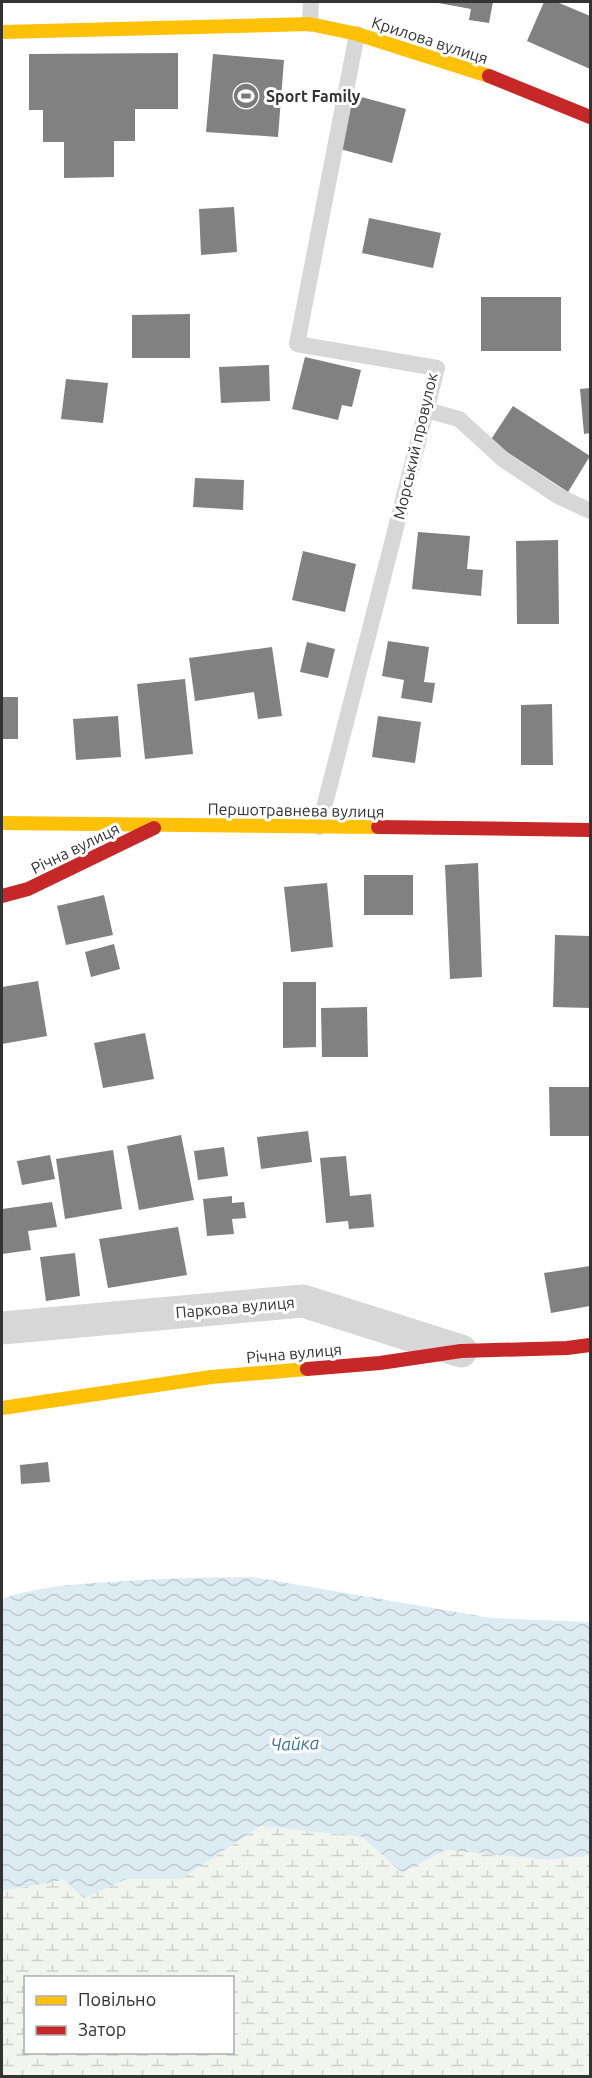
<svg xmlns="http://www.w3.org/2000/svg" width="592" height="2078" font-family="Ubuntu,sans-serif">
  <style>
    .wetland { fill: url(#wetland-marsh); fill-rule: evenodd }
    .water { fill: url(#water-waves) }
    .building { fill: #818181 }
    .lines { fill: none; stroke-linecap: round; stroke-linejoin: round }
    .lane { stroke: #d7d7d7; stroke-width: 16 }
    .street { stroke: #d7d7d7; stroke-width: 33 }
    .slow { stroke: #ffc107; stroke-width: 14 }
    .jam { stroke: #c62828; stroke-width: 14 }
    .labels { text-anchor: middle; stroke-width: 6; stroke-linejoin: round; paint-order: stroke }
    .street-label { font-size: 16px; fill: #333; stroke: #fff }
    .poi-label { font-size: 16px; font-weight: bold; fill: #333; stroke: #fff; text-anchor: start }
    .water-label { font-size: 18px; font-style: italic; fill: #3f7597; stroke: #fff }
  </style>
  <defs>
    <pattern id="wetland-marsh" width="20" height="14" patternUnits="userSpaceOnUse" patternTransform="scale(1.5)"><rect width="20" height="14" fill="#f1f5ed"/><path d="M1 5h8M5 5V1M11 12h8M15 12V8" fill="none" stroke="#cfd2cc"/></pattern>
    <pattern id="water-waves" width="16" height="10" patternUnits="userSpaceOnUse" patternTransform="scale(1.5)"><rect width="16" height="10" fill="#ddebf3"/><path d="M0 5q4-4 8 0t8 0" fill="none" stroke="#becad1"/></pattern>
  </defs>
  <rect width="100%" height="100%" fill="#fff"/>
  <path class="wetland" d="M261,1826L362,1837L402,1873L446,1850L549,1860L590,1855V2076H2V1891L64,1880L84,1898L127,1879H181ZM26,1978H232V2052H26Z"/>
  <path class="water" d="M252,1577L491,1618L590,1622V1855L549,1860L446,1850L402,1873L362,1837L261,1826L181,1879H127L84,1898L64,1880L2,1891V1599C31,1588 65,1585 96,1583C148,1579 200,1577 252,1577Z"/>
  <g class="building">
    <polygon points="433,2 493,2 489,23 469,20 471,9"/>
    <polygon points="544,2 557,2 590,16 590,69 527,41"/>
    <polygon points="178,53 178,109 135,109 135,141 114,141 114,177 64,178 64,142 43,142 43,110 29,110 29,54"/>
    <polygon points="213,54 284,60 278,137 206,132"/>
    <polygon points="354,95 406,109 392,163 340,149"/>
    <polygon points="234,207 237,252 201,255 199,209"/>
    <polygon points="369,218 441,233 433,268 362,253"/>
    <rect x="481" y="297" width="80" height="54"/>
    <polygon points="190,314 190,358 132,358 132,315"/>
    <polygon points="305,357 361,370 352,407 342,405 338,420 292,409"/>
    <polygon points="269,365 270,401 221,403 219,367"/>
    <polygon points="66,379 108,383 103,423 61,419"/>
    <polygon points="590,388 590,433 584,434 580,389"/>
    <polygon points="513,406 590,456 568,492 490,441"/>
    <polygon points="195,478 244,480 243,510 193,507"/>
    <polygon points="418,532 470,536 467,569 483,570 481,596 412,589"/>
    <polygon points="558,540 559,624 517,624 516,541"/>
    <polygon points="303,551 356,564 345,612 292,600"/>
    <polygon points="388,641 429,647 424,682 435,683 432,703 401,698 404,680 382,676"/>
    <polygon points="307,642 335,649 328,678 300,672"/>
    <polygon points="272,647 282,716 258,719 254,692 195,701 189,658"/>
    <polygon points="185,679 193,754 145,759 137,684"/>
    <rect x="2" y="697" width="16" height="42"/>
    <polygon points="552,704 553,765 521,765 521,705"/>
    <polygon points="118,716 121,757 76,760 73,719"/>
    <polygon points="378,716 421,722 415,763 372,757"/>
    <polygon points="478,863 482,977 450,979 445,865"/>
    <rect x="364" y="875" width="49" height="40"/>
    <polygon points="327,883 333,947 291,952 284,887"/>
    <polygon points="104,895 113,935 66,945 57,906"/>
    <polygon points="555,935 590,936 590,1008 553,1007"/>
    <polygon points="114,944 120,969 91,977 85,952"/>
    <polygon points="38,981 47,1036 2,1044 2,987"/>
    <polygon points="283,982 316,982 316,1047 283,1048"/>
    <polygon points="367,1007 368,1057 322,1057 321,1008"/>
    <polygon points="145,1033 154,1079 103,1088 94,1043"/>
    <polygon points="549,1087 590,1087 590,1136 550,1136"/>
    <polygon points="308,1131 312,1162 261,1169 257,1137"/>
    <polygon points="181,1135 194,1200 139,1210 127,1146"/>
    <polygon points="224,1147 228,1176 198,1180 194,1151"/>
    <polygon points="113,1150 122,1209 65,1219 56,1159"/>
    <polygon points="50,1155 55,1179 22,1185 17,1161"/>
    <polygon points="346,1156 350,1196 371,1194 374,1227 349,1229 348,1221 326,1223 320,1158"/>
    <polygon points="232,1196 232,1203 244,1202 246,1218 232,1219 234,1234 207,1236 203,1199"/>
    <polygon points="52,1202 57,1227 28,1231 31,1250 2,1254 2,1209"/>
    <polygon points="178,1227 187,1275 108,1288 99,1239"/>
    <polygon points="75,1253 80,1296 46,1301 40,1257"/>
    <polygon points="590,1266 590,1306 551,1313 544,1273"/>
    <polygon points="48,1462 50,1482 21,1484 20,1465"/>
  </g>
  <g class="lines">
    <g class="lane">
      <polyline points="310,24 311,2"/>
      <polyline points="426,410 459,419 504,460 558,496 590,511"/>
      <polyline points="319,827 437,368 297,344 357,34"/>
    </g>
    <polyline class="street" points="2,1328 303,1301 461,1351"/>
    <g class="slow">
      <polyline points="2,32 310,24 357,34 489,76"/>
      <polyline points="2,823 378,827"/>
      <polyline points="2,1408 211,1377 307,1369"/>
    </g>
    <g class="jam">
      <polyline points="489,76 590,117"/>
      <polyline points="378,827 590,830"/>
      <polyline points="2,896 28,889 154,828"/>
      <polyline points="307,1369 380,1363 461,1351 567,1348 590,1345"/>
    </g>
  </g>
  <defs>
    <g id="stadium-disc" transform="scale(1.35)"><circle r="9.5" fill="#7a7a7a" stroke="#fff"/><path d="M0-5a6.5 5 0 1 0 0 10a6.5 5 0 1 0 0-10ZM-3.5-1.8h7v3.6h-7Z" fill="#fff"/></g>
  </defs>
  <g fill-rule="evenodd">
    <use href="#stadium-disc" x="246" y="96"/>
  </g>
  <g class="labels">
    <g class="street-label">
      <text transform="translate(430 40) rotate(18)" y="6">Крилова вулиця</text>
      <text transform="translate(415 446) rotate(-77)" y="6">Морський провулок</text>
      <text transform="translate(296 810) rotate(1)" y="6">Першотравнева вулиця</text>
      <text transform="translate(75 848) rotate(-26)" y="6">Річна вулиця</text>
      <text transform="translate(235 1307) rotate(-5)" y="6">Паркова вулиця</text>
      <text transform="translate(294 1353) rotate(-5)" y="6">Річна вулиця</text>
    </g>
    <g class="poi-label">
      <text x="266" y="102">Sport Family</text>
    </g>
    <g class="water-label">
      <text transform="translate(295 1744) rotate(-2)" y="6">Чайка</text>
    </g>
  </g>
  <rect width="592" height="2078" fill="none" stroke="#333333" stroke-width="6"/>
  <rect x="24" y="1976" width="210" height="78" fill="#ffffff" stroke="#adadad" stroke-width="1.5"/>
  <rect x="36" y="1996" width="30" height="9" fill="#ffc107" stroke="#adadad" stroke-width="1.5"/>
  <text x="78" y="2006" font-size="18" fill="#333333">Повільно</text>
  <rect x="36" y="2026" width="30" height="9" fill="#c62828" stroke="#adadad" stroke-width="1.5"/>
  <text x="78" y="2036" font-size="18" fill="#333333">Затор</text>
</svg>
